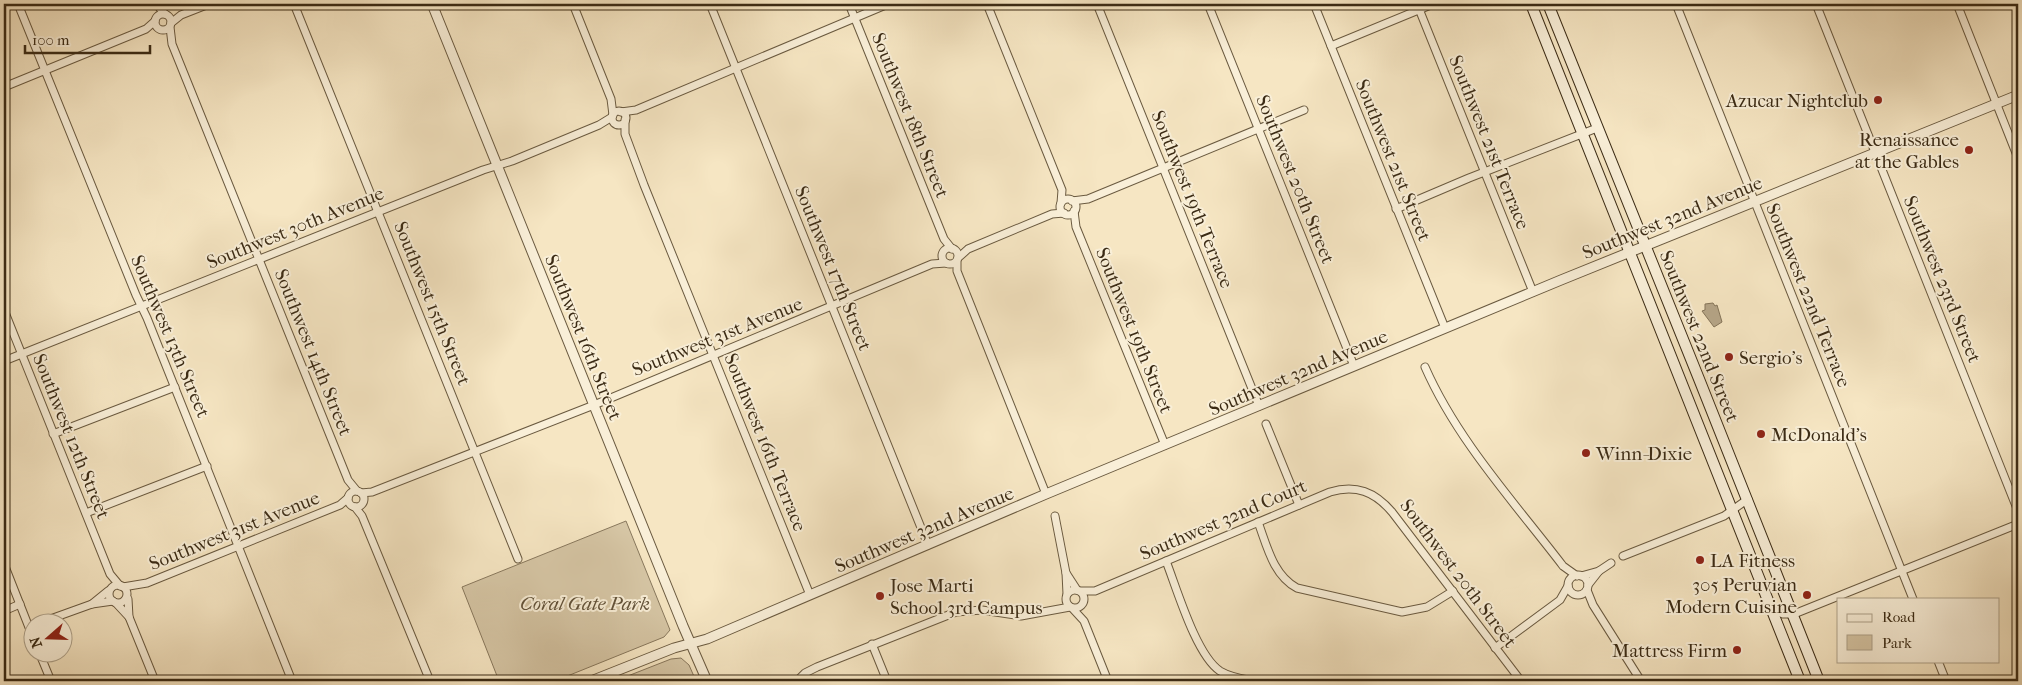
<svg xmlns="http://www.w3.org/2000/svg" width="2022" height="685" font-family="'IM FELL French Canon',serif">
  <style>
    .green { fill: #d6c6a5; stroke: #88785d }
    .water { fill: #b6a688; stroke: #85755a }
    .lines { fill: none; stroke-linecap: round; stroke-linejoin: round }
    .minor-casing { stroke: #6a5a40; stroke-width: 9 }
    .tertiary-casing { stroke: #6a5a40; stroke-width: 11 }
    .secondary-casing { stroke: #3b2b15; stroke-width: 12 }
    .minor { stroke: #f9efd8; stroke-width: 7 }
    .tertiary { stroke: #f9efd8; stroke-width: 9 }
    .secondary { stroke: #f9efd8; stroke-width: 10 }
    .poi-dot { fill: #8f2418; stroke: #f9efd8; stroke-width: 2 }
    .labels { text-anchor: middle; stroke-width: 4; stroke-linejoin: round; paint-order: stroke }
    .poi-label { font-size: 19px; fill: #3b2b15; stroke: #f9efd8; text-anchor: start }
    .street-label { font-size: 19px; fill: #3b2b15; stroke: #f9efd8 }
    .park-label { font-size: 19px; font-style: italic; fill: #625239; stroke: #f9efd8 }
  </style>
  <rect width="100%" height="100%" fill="#f6e6c3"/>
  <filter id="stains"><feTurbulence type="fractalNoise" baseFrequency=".004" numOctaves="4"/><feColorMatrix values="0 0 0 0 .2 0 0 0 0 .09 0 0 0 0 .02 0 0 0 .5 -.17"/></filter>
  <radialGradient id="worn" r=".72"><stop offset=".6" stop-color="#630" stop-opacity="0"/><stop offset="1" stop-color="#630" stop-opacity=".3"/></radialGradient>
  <g class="green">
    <polygon points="626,521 670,630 664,637 555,681 499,681 462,587"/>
    <polygon points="681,658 689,665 696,681 615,681 671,659"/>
  </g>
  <polygon class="water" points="1713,303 1715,306 1717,305 1722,322 1714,327 1702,311 1705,310 1705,304"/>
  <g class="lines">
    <g class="minor-casing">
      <g id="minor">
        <polyline points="18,4 136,295 147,318 292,681"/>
        <polyline points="156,4 165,14"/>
        <polyline points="294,4 518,559"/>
        <polyline points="573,4 611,99 613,115"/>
        <polyline points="710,4 928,545"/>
        <polyline points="849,4 944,239 952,249"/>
        <polyline points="987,4 1062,190 1061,203"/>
        <polyline points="1097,4 1259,406"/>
        <polyline points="1208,4 1354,366"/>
        <polyline points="1314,4 1445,328"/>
        <polyline points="1417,4 1533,292"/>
        <polyline points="1676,4 1913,599"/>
        <polyline points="1816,4 2018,511"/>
        <polyline points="1957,4 2018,158"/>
        <circle cx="163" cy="22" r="8"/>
        <polyline points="171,23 181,15 209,4"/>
        <polyline points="170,27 172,44 348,480 357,491"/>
        <polyline points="1331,46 1433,4"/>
        <polyline points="4,87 146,29 155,21"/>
        <circle cx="619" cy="118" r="7"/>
        <polyline points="621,112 636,110 888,4"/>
        <polyline points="625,120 625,134 644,185 810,595"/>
        <circle cx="1068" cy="207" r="8"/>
        <polyline points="1072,201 1088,199 1304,110"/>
        <polyline points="1396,209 1469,178 1597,128"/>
        <polyline points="1074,211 1076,227 1165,445"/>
        <circle cx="950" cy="256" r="8"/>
        <polyline points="958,258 968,249 1052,214 1064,213"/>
        <polyline points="957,261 957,271 1046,494"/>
        <polyline points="4,310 110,574 120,586"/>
        <polyline points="4,361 483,170 512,161 599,125 612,117"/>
        <path d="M1425,367C1457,440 1514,502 1563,566L1577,576"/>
        <polyline points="1266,424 1299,505"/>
        <polyline points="53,434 175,387"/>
        <circle cx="356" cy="499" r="8"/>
        <polyline points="361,493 372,492 594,405 932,264 946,263"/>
        <polyline points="355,507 362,516 430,681"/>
        <polyline points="86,513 207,466"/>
        <polyline points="1055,516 1066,573 1067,594"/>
        <path d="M1258,522C1267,546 1273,575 1297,588L1402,612L1427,607L1453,591"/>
        <polyline points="1623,556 1724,516 1748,499"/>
        <path d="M1166,561C1177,589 1196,655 1220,671C1230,677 1242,679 1253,681"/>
        <polyline points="4,564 32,635"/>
        <polyline points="1066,573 1077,590"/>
        <circle cx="1578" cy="585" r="10"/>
        <polyline points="1581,576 1599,571 1611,563"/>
        <circle cx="118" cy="594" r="9"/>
        <polyline points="1588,585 1599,571"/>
        <polyline points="123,587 147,583 340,505 348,498"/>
        <circle cx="1075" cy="599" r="9"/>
        <polyline points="1587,590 1593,605 1641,681"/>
        <path d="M1080,591H1095L1330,492C1356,484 1375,492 1392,512L1521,681"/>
        <polyline points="128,599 129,617 155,681"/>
        <polyline points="116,603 129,617"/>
        <polyline points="92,604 108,591"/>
        <polyline points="1072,608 1084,621 1108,681"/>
        <polyline points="1771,609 1783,614 1794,614 2018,524"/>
        <polyline points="4,611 20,604"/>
        <polyline points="42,622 92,604 113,601"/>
        <polyline points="872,644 887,681"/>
        <polyline points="1495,648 1560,600 1568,586"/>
        <polyline points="39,652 51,681"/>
        <polyline points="1938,661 1946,681"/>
        <polyline points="797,681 805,673 817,667 956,612 982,610 1021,616 1070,607"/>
      </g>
    </g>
    <g class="tertiary-casing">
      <g id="tertiary">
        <polyline points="432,4 683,626 707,681"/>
        <polyline points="591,681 674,648 707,639 1046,494 1561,280 2018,95"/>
      </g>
    </g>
    <g class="secondary-casing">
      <g id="secondary">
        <polyline points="1531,4 1800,681"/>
        <path d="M1548,4C1639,229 1730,455 1819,681"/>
      </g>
    </g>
    <use href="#minor" class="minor"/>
    <use href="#tertiary" class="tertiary"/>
    <use href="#secondary" class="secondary"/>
  </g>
  <g class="poi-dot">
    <circle cx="1878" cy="100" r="5"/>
    <circle cx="1969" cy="150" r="5"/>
    <circle cx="1729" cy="357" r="5"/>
    <circle cx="1761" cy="434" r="5"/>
    <circle cx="1586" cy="453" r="5"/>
    <circle cx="1700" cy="560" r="5"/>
    <circle cx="1807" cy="595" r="5"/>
    <circle cx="880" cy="596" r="5"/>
    <circle cx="1737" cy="650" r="5"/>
  </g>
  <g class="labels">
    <g class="poi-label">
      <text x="1868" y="107" text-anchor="end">Azucar Nightclub</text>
      <text x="1959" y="146" text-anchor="end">Renaissance<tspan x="1959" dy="22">at the Gables</tspan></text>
      <text x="1739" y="364">Sergio's</text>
      <text x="1771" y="441">McDonald's</text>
      <text x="1596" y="460">Winn-Dixie</text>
      <text x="1710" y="567">LA Fitness</text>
      <text x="1797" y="591" text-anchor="end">305 Peruvian<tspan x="1797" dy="22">Modern Cuisine</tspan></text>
      <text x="890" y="592">Jose Marti<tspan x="890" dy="22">School 3rd Campus</tspan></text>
      <text x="1727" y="657" text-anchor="end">Mattress Firm</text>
    </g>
    <g class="street-label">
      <text transform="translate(911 115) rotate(68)" y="7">Southwest 18th Street</text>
      <text transform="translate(1490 142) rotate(68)" y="7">Southwest 21st Terrace</text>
      <text transform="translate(1394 160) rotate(68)" y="7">Southwest 21st Street</text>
      <text transform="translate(1296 179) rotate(68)" y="7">Southwest 20th Street</text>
      <text transform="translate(1193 199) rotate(68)" y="7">Southwest 19th Terrace</text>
      <text transform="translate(1672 217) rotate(-22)" y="7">Southwest 32nd Avenue</text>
      <text transform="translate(295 227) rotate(-22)" y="7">Southwest 30th Avenue</text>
      <text transform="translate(834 268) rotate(68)" y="7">Southwest 17th Street</text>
      <text transform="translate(1943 279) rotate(68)" y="7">Southwest 23rd Street</text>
      <text transform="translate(1809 295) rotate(68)" y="7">Southwest 22nd Terrace</text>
      <text transform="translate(433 303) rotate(68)" y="7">Southwest 15th Street</text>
      <text transform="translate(1135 330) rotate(68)" y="7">Southwest 19th Street</text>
      <text transform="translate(171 336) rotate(67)" y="7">Southwest 13th Street</text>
      <text transform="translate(717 336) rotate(-22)" y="7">Southwest 31st Avenue</text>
      <text transform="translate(1700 336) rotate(68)" y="7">Southwest 22nd Street</text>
      <text transform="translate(584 337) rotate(68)" y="7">Southwest 16th Street</text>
      <text transform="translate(314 352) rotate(68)" y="7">Southwest 14th Street</text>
      <text transform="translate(1298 372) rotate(-23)" y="7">Southwest 32nd Avenue</text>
      <text transform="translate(72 436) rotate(68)" y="7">Southwest 12th Street</text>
      <text transform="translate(766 442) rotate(68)" y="7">Southwest 16th Terrace</text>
      <text transform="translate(1223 519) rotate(-23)" y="7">Southwest 32nd Court</text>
      <text transform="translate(924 529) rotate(-23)" y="7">Southwest 32nd Avenue</text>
      <text transform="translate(234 530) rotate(-22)" y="7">Southwest 31st Avenue</text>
      <text transform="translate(1459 573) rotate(53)" y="7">Southwest 20th Street</text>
    </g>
    <g class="park-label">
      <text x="585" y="610">Coral Gate Park</text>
    </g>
  </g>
  <rect width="2022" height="685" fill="none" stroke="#f6e6c3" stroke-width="20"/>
  <rect x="5" y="5" width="2012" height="675" fill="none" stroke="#3b2b15" stroke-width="2.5"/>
  <rect x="10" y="10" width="2002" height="665" fill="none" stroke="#3b2b15"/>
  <rect x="1837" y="598" width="162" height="65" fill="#f9efd8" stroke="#ada18a"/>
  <rect x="1847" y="614" width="25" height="8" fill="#f9efd8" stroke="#ada18a"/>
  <text x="1882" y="622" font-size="15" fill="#3b2b15">Road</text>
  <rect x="1847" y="635" width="25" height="15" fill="#d6c6a5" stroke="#ada18a"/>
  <text x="1882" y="648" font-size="15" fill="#3b2b15">Park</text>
  <g transform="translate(48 638) rotate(250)"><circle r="24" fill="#f9efd8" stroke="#ada18a"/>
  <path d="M0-4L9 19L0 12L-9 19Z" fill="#8f2418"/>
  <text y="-8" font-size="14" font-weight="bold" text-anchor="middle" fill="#3b2b15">N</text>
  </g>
  <path d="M25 45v8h125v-8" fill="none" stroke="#3b2b15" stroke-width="2.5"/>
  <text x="32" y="45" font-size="15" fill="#3b2b15" stroke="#f9efd8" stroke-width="4" paint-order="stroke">100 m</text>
  <rect width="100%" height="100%" filter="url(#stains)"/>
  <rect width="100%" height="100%" fill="url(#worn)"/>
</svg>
